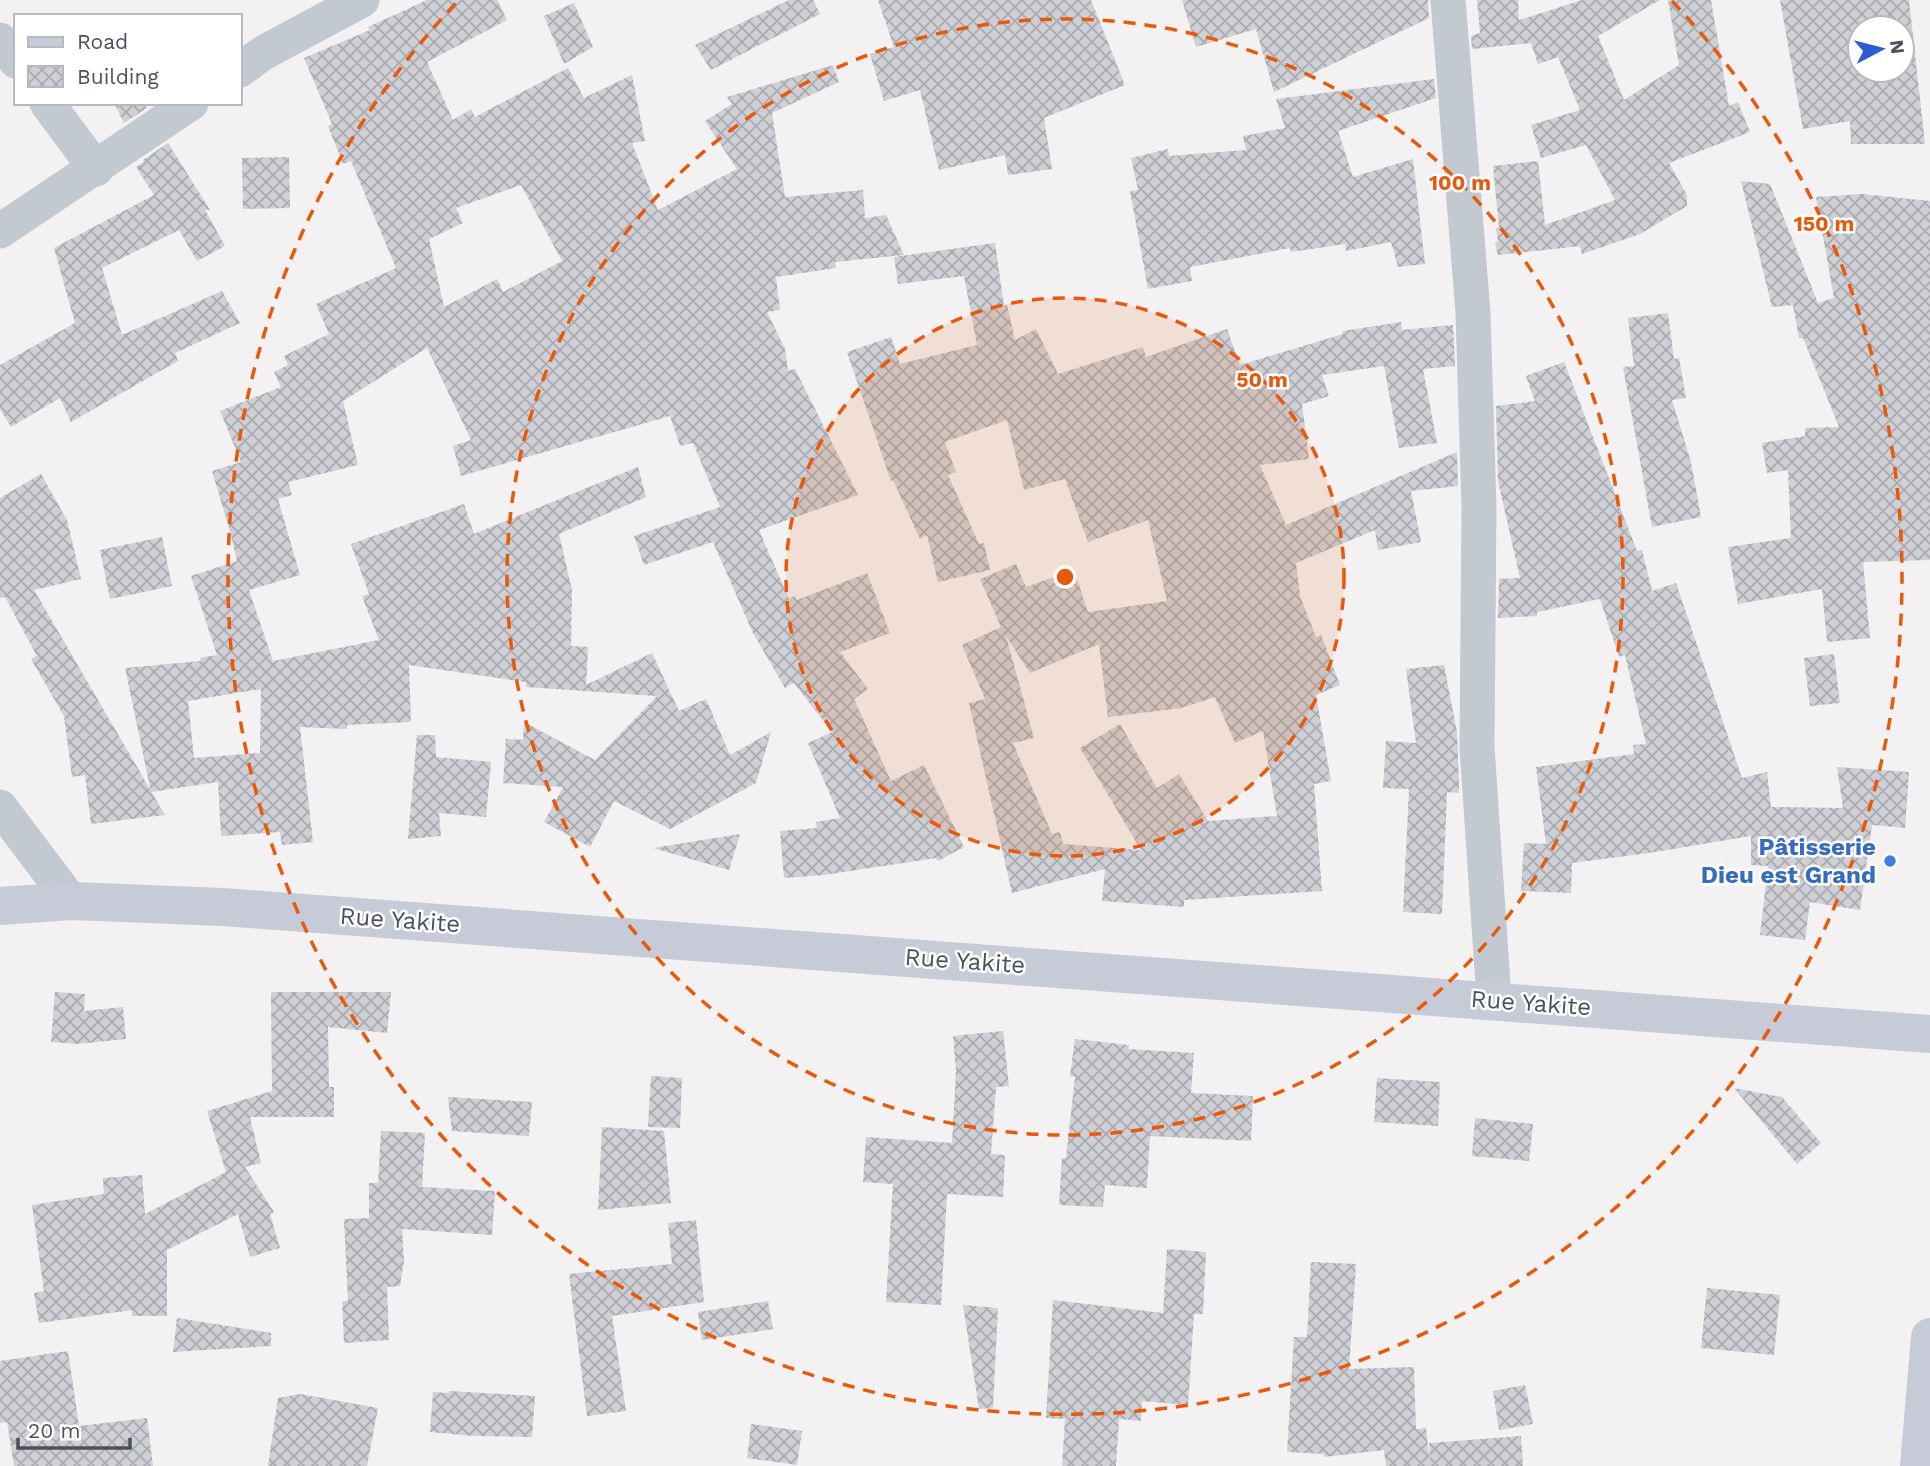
<svg xmlns="http://www.w3.org/2000/svg" width="1930" height="1466" font-family="'Work Sans',sans-serif">
  <style>
    .building { fill: url(#building-cross-hatch); fill-rule: evenodd }
    .lines { fill: none; stroke-linecap: round; stroke-linejoin: round }
    .minor { stroke: #c3c9d1; stroke-width: 35 }
    .secondary { stroke: #c6cbd7; stroke-width: 38 }
    .ring { fill: none; stroke: #e8590c; stroke-width: 3.5; stroke-dasharray: 12 9 }
    .shop-dot { fill: #3f7fe0; stroke: #fff; stroke-width: 2.5 }
    .labels { text-anchor: middle; stroke-width: 5; stroke-linejoin: round; paint-order: stroke }
    .shop-label { font-size: 24px; font-weight: bold; fill: #366cbe; stroke: #fff; text-anchor: end }
    .street-label { font-size: 24px; fill: #4b515c; stroke: #fff }
    .centre { fill: #e8590c; stroke: #fff; stroke-width: 3.5 }
    .ring-label { font-size: 21px; text-anchor: middle; font-weight: bold; fill: #e8590c; stroke: #fff; stroke-width: 5; stroke-linejoin: round; paint-order: stroke }
  </style>
  <defs>
    <pattern id="building-cross-hatch" width="8" height="8" patternUnits="userSpaceOnUse" patternTransform="scale(1.75)"><rect width="8" height="8" fill="#ced0d5"/><path d="M0 0l8 8M0 8l8-8" fill="none" stroke="#a9abb0"/></pattern>
  </defs>
  <rect width="100%" height="100%" fill="#f3f1f1"/>
  <g class="building">
    <path d="M427,0H497L507,20L427,62L453,120L471,109L475,117L568,68L584,98L632,75L645,141L632,143L658,210L737,169L705,121L732,104L727,97L833,65L839,82L772,113L785,197L863,190L865,218L886,215L904,255L835,262L836,268L776,277L780,310L767,312L785,349L788,371L795,369L858,495L759,530L789,599L794,596L797,600L867,573L890,633L840,652L868,689L854,699L891,781L924,765L964,847L938,861L936,858L824,875L784,878L780,831L817,828L816,822L840,818L808,743L832,732L794,683L785,688L753,633L713,542L644,565L634,536L720,507L693,443L680,446L670,416L461,476L453,446L471,440L427,348L343,401L358,465L288,482L292,495L278,499L300,575L249,590L273,661L379,640L362,596L369,594L351,544L464,504L474,534L638,467L646,497L559,534L572,590L571,646L588,647L586,685L652,653L679,711L706,699L730,755L771,732L756,783L670,829L614,801L590,847L544,822L563,787L503,783L506,739L523,740L524,722L595,760L657,696L526,687V682L409,665L411,722L347,725V729L300,727L313,842L282,845L280,832L221,836L218,782L151,792L125,668L201,661L200,658L217,655L191,576L237,561L230,531L212,471L241,462L220,411L281,387L274,372L288,365L284,356L329,334L316,304L396,268L351,161L343,164L328,126L332,124L304,58L370,30L368,27ZM521,185L562,261L503,292L497,279L444,307L429,239L463,223L456,208ZM261,689L260,753L194,758L188,701Z"/>
    <polygon points="789,0 813,0 820,14 711,70 695,45"/>
    <polygon points="878,0 1091,0 1125,85 1044,118 1052,169 1008,175 1005,155 939,170 920,90 884,101 870,54 894,47"/>
    <polygon points="1182,0 1428,0 1429,18 1274,92 1256,29 1196,47"/>
    <polygon points="1477,0 1518,0 1519,20 1582,0 1660,0 1598,36 1624,100 1679,65 1668,0 1711,0 1729,106 1738,102 1750,132 1669,163 1687,195 1687,206 1640,234 1582,254 1580,246 1498,255 1495,243 1498,241 1496,228 1499,227 1493,166 1538,161 1545,225 1615,200 1586,145 1541,158 1531,125 1580,110 1558,57 1538,64 1531,43 1472,49 1471,36 1480,33"/>
    <path d="M1780,0H1909L1925,144H1851L1850,121L1803,129ZM1860,28H1902V70H1860Z"/>
    <polygon points="574,3 593,47 564,64 544,16"/>
    <polygon points="1434,79 1436,98 1338,131 1353,177 1413,159 1425,264 1398,267 1391,242 1346,251 1345,244 1291,252 1290,248 1190,267 1192,281 1148,289 1130,191 1138,190 1131,158 1168,149 1169,156 1246,150 1243,136 1285,128 1276,99"/>
    <polygon points="114,103 143,103 147,108 124,123"/>
    <polygon points="168,143 210,210 205,210 225,246 197,261 179,230 102,268 122,335 222,291 240,323 175,353 178,361 71,422 60,398 11,427 0,409 0,365 75,323 54,248 154,195 136,167 144,162 143,160"/>
    <polygon points="289,157 290,208 243,209 242,158"/>
    <polygon points="1741,181 1770,184 1818,303 1834,298 1816,197 1862,194 1930,201 1930,560 1863,562 1870,638 1827,642 1822,589 1738,604 1728,547 1791,538 1788,470 1767,473 1762,443 1805,436 1805,428 1839,427 1803,338 1799,338 1793,305 1772,307"/>
    <path d="M995,243L1004,306L1007,305L1015,340L1036,329L1058,374L1143,347L1146,357L1227,329L1240,365L1343,334V331L1401,322L1402,330L1453,325L1455,366L1423,369L1437,443L1399,448L1384,366L1322,375L1329,396L1302,404L1309,459L1260,465L1286,525L1457,452L1458,486L1411,491L1421,542L1378,550L1375,530L1296,563L1300,596L1316,637L1321,635L1340,685L1316,695L1331,781L1314,784L1322,891L1184,900V907L1102,901L1105,869L1012,893L969,703L985,699L962,645L1001,627L980,579L1016,564L1026,587L1074,570L1088,612L1167,601L1148,520L1088,542L1065,479L1024,490L1007,420L945,442L956,472L948,475L979,544L984,543L990,570L938,582L927,535L920,539L893,480L891,481L847,352L891,337L900,364L977,345L964,276L898,284L894,257ZM1006,636L1030,673L1099,644L1108,717L1181,708L1215,697L1235,743L1263,731L1277,816L1208,821L1179,774L1157,788L1120,724L1080,748L1141,850L1063,844L1060,832L1052,834L1013,743L1034,738Z"/>
    <polygon points="1668,313 1674,359 1679,358 1686,398 1672,400 1691,462 1701,517 1652,527 1623,367 1634,366 1628,318"/>
    <polygon points="1564,362 1637,551 1642,550 1652,591 1676,583 1742,778 1767,772 1771,807 1843,808 1837,767 1909,772 1905,828 1872,825 1860,910 1810,902 1805,940 1760,935 1768,866 1751,865 1751,836 1649,853 1572,863 1571,893 1521,891 1524,843 1546,844 1536,767 1634,754 1633,745 1646,744 1625,655 1619,657 1600,599 1537,612 1537,616 1498,618 1499,579 1520,578 1498,481 1496,406 1535,401 1526,376"/>
    <polygon points="41,474 67,520 81,579 34,590 165,815 91,824 85,775 72,777 64,716 31,659 37,656 5,597 0,598 0,498"/>
    <polygon points="162,537 172,586 110,599 100,550"/>
    <polygon points="1834,654 1840,703 1810,706 1804,658"/>
    <polygon points="1444,665 1457,732 1459,785 1459,793 1447,792 1442,914 1403,912 1409,789 1383,788 1386,741 1416,743 1406,669"/>
    <polygon points="417,735 435,735 436,757 491,762 486,817 439,813 441,836 408,839"/>
    <polygon points="740,834 729,870 653,848"/>
    <polygon points="55,992 85,994 84,1011 123,1007 126,1039 78,1044 51,1042"/>
    <polygon points="271,992 391,992 387,1033 328,1027 329,1087 334,1087 334,1117 250,1117 261,1163 245,1167 274,1212 270,1214 280,1248 250,1257 238,1214 167,1250 167,1316 132,1316 132,1310 39,1323 34,1293 44,1291 32,1205 104,1194 103,1178 142,1175 145,1214 226,1172 207,1111 272,1091"/>
    <polygon points="1003,1031 1009,1086 996,1087 991,1154 1005,1155 1003,1197 947,1194 941,1305 886,1302 893,1184 863,1182 866,1137 952,1143 956,1071 953,1036"/>
    <polygon points="1075,1039 1129,1045 1128,1049 1194,1053 1191,1093 1253,1096 1251,1141 1150,1136 1147,1188 1105,1185 1103,1207 1059,1205 1062,1158 1066,1158 1075,1077 1070,1076"/>
    <polygon points="651,1076 682,1078 680,1128 648,1127"/>
    <polygon points="1377,1078 1440,1082 1438,1126 1374,1122"/>
    <polygon points="1734,1088 1782,1097 1821,1143 1797,1164"/>
    <polygon points="448,1097 532,1102 529,1136 452,1131"/>
    <polygon points="1475,1118 1533,1124 1529,1161 1472,1156"/>
    <polygon points="602,1127 664,1131 671,1203 598,1210"/>
    <polygon points="381,1131 425,1133 422,1187 495,1191 492,1235 402,1229 404,1261 400,1286 387,1287 389,1340 344,1343 342,1301 348,1301 344,1219 369,1218 369,1183 378,1183"/>
    <polygon points="696,1220 704,1302 612,1316 626,1411 587,1416 569,1274 672,1264 668,1223"/>
    <polygon points="1167,1249 1206,1252 1203,1314 1194,1314 1188,1405 1142,1401 1141,1421 1119,1419 1116,1466 1062,1466 1065,1419 1046,1418 1053,1300 1163,1313"/>
    <polygon points="1311,1262 1356,1264 1349,1369 1414,1367 1416,1429 1426,1428 1430,1465 1429,1443 1521,1436 1523,1466 1386,1466 1384,1450 1324,1457 1324,1454 1287,1452 1294,1337 1307,1337"/>
    <polygon points="1707,1288 1780,1295 1774,1355 1701,1348"/>
    <polygon points="768,1301 773,1329 702,1340 698,1312"/>
    <polygon points="963,1305 998,1308 993,1408 979,1409"/>
    <polygon points="177,1318 271,1333 271,1346 173,1352"/>
    <polygon points="68,1351 79,1426 147,1418 153,1466 14,1466 7,1422 0,1423 0,1361"/>
    <polygon points="1525,1385 1533,1424 1499,1430 1493,1391"/>
    <polygon points="449,1391 535,1396 532,1437 474,1436 430,1432 433,1392 449,1393"/>
    <polygon points="300,1394 378,1408 367,1466 268,1466 278,1398"/>
    <polygon points="751,1424 802,1431 797,1465 747,1458"/>
  </g>
  <g class="lines">
    <g class="minor">
      <polyline points="1448,0 1473,313 1479,507 1477,747 1494,1000"/>
      <polyline points="0,40 16,61"/>
      <polyline points="240,70 263,53 362,0"/>
      <polyline points="47,103 96,169"/>
      <polyline points="0,231 191,103"/>
      <polyline points="0,807 71,901"/>
    </g>
    <g class="secondary">
      <polyline points="0,906 71,901 223,907 1930,1034"/>
      <polyline points="1919,1466 1930,1337"/>
    </g>
  </g>
  <circle cx="1065" cy="577" r="279" fill="#e8590c" fill-opacity=".12"/>
  <g class="ring">
    <circle cx="1065" cy="577" r="279"/>
    <circle cx="1065" cy="577" r="558"/>
    <path d="M1672 1A837 837 0 1 1 458 1"/>
  </g>
  <circle class="shop-dot" cx="1890" cy="861" r="7"/>
  <g class="labels">
    <g class="shop-label">
      <text x="1876" y="855">Pâtisserie<tspan x="1876" dy="28">Dieu est Grand</tspan></text>
    </g>
    <g class="street-label">
      <text transform="translate(400 920) rotate(4)" y="8">Rue Yakite</text>
      <text transform="translate(965 961) rotate(4)" y="8">Rue Yakite</text>
      <text transform="translate(1531 1003) rotate(4)" y="8">Rue Yakite</text>
    </g>
  </g>
  <circle cx="1065" cy="577" r="10" class="centre"/>
  <g class="ring-label">
    <text x="1460" y="190">100 m</text>
    <text x="1824" y="231">150 m</text>
    <text x="1262" y="387">50 m</text>
  </g>
  <rect x="14" y="14" width="228" height="91" fill="#ffffff" stroke="#b7b9be" stroke-width="2"/>
  <rect x="28" y="37" width="35" height="10" fill="#c6cbd7" stroke="#b7b9be" stroke-width="2"/>
  <text x="77" y="49" font-size="21" fill="#4b515c">Road</text>
  <rect x="28" y="66" width="35" height="21" fill="url(#building-cross-hatch)" stroke="#b7b9be" stroke-width="2"/>
  <text x="77" y="84" font-size="21" fill="#4b515c">Building</text>
  <g transform="translate(1881 49) rotate(83)"><circle r="33" fill="#ffffff" stroke="#b7b9be" stroke-width="2"/>
  <path d="M0-5L12 26L0 18L-12 26Z" fill="#2e5bd0"/>
  <text y="-10" font-size="19" font-weight="bold" text-anchor="middle" fill="#4b515c">N</text>
  </g>
  <path d="M18 1438v10h112v-10" fill="none" stroke="#4b515c" stroke-width="3.5"/>
  <text x="28" y="1438" font-size="21" fill="#4b515c" stroke="#ffffff" stroke-width="5" paint-order="stroke">20 m</text>
</svg>
